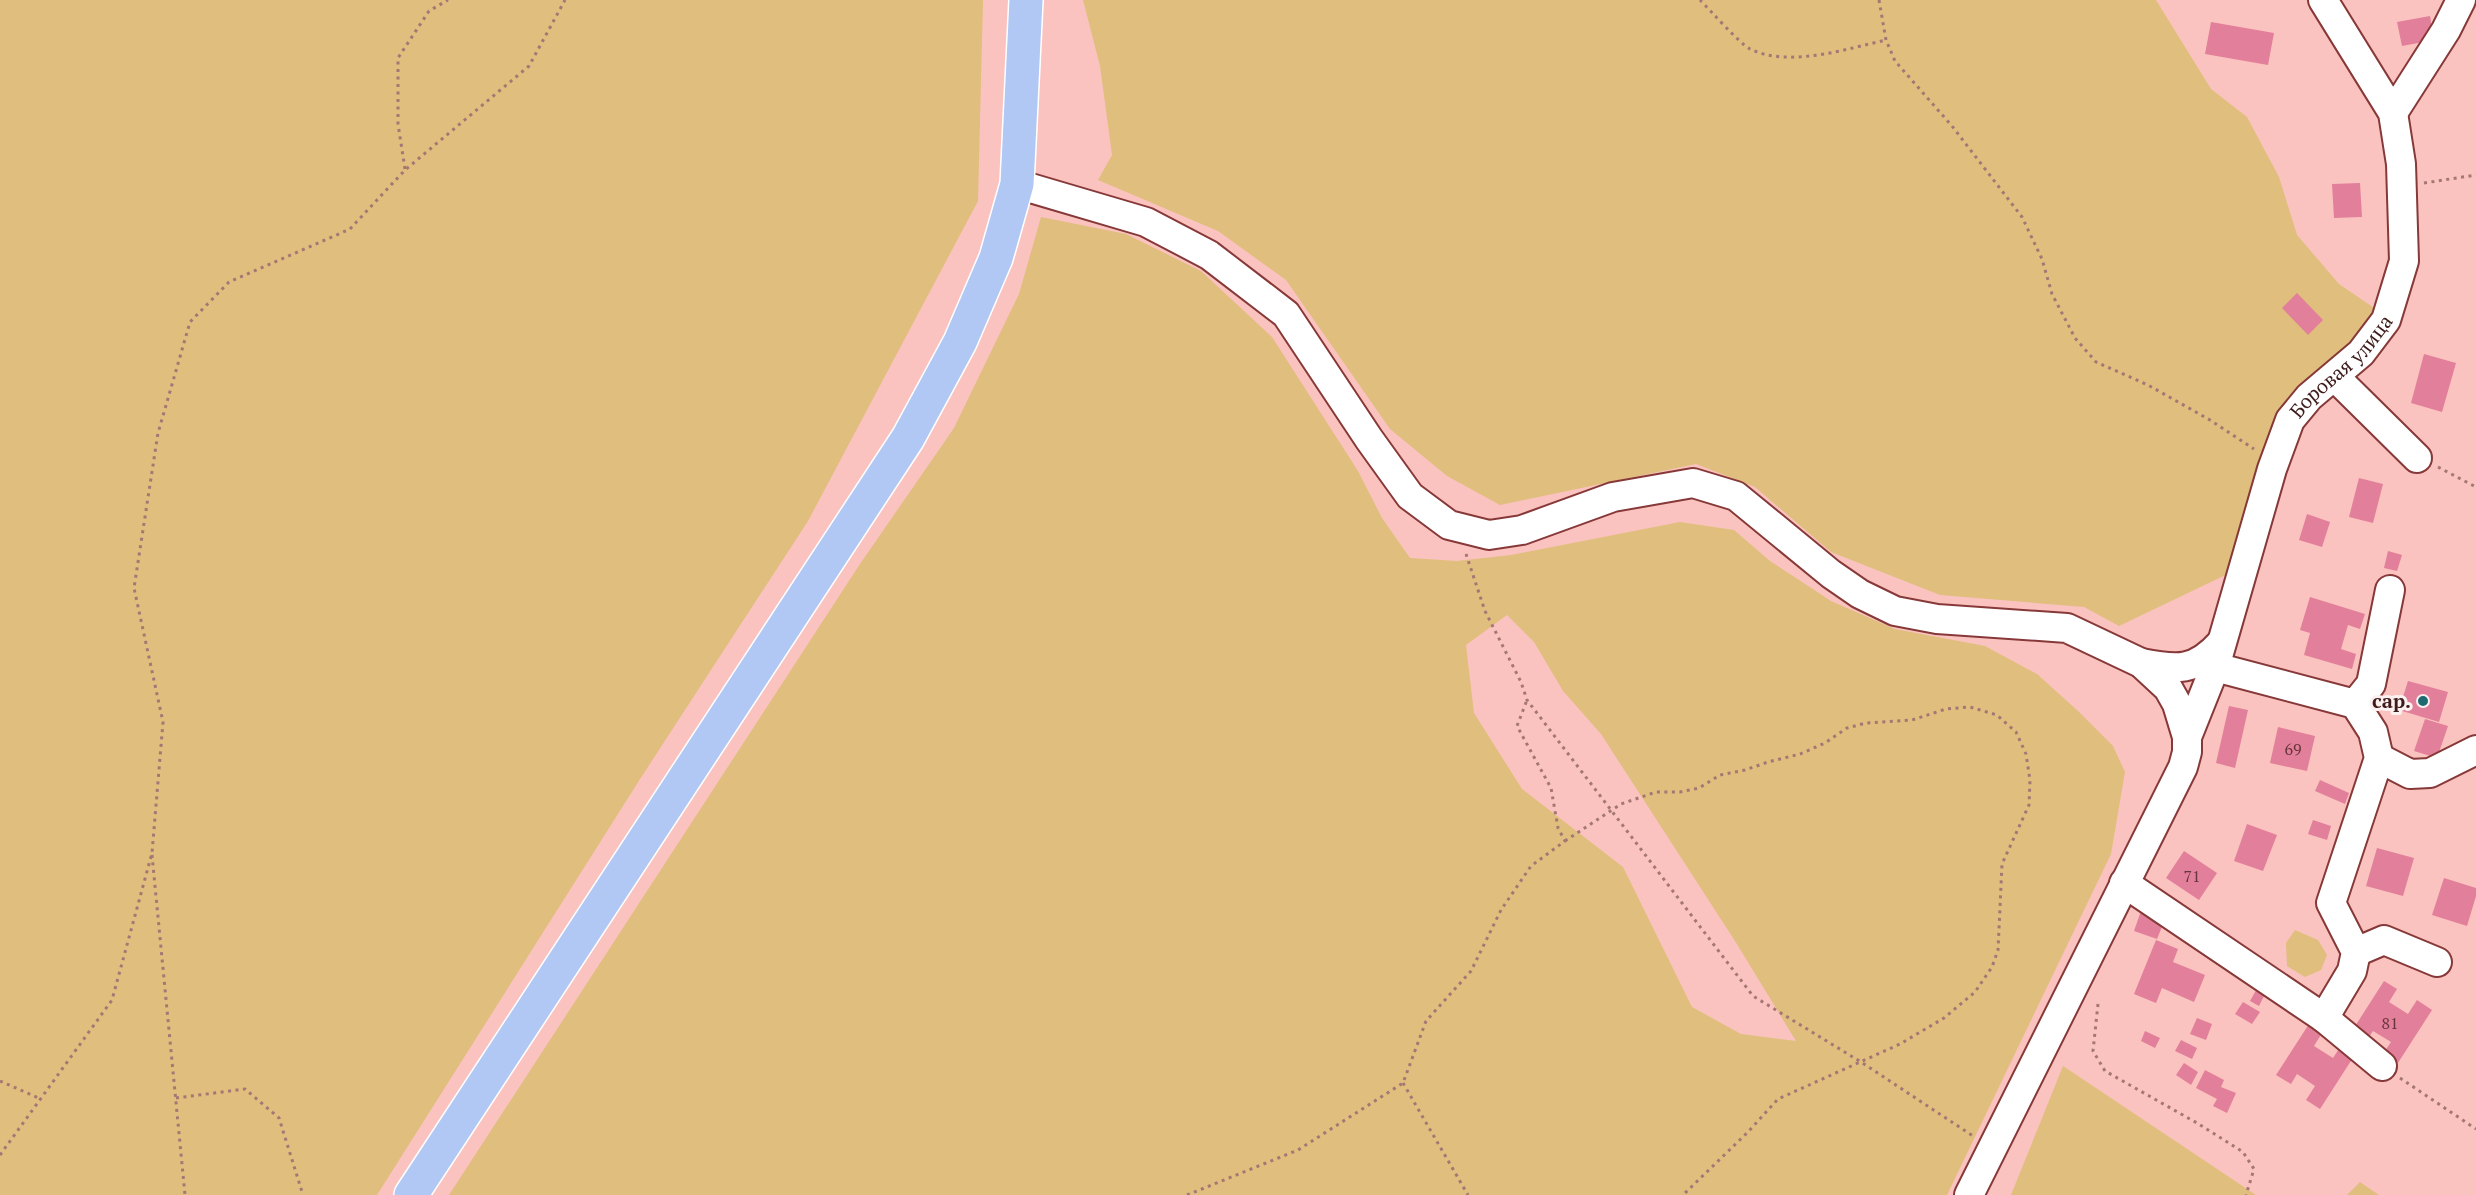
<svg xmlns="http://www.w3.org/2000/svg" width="2476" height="1195" font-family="'PT Serif',serif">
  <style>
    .green { fill: #e0be7d; fill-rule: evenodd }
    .building { fill: #e27f9a }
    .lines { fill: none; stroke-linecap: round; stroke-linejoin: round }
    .minor-casing { stroke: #863938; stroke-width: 32 }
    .major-casing { stroke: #fff; stroke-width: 36 }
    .path { stroke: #a57774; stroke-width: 3; stroke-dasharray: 3 4.5; stroke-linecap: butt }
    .minor { stroke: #fff; stroke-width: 28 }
    .major { stroke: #b1c8f5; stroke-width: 33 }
    .poi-dot { fill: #1e6a71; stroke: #fbf1f0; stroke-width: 2 }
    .labels { text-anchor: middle; stroke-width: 6; stroke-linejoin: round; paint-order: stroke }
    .number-label { font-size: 16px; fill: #67353b }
    .street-label { font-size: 20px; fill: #3e1c1b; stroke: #fbf1f0 }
    .poi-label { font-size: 20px; font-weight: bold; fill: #3e1c1b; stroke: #fbf1f0; text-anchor: end }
  </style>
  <rect width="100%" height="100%" fill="#fbc3bf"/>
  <g class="green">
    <polygon points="0,0 983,0 978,201 808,521 642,776 377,1195 0,1195"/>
    <polygon points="1083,0 2156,0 2211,89 2247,117 2279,177 2297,235 2339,284 2383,314 2290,400 2238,569 2119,626 2084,607 1940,595 1831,552 1755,487 1696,464 1500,505 1447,476 1390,429 1286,280 1218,231 1098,180 1112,155 1100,66"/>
    <path d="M1041,217L1126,234L1201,271L1272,337L1358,471L1382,518L1410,558L1457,561L1511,555L1680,522L1734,530L1770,561L1831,601L1895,629L1985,646L2037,674L2078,711L2113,746L2125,772L2111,854L1947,1195H449L860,564L954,428L1019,294ZM1507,615L1534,642L1563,691L1601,734L1735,941L1796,1041L1741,1034L1692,1007L1623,867L1522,789L1474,713L1466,645Z"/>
    <polygon points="2295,930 2318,940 2327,955 2321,970 2305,977 2287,966 2286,943"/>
    <polygon points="2063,1066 2256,1195 2011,1195"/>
    <polygon points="2360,1182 2379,1195 2347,1195"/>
  </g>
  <g class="building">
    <polygon points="2430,16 2434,40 2402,46 2397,22"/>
    <polygon points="2211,22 2274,33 2268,65 2205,54"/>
    <polygon points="2360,183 2362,217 2334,218 2332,184"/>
    <polygon points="2297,293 2323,320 2308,335 2282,308"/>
    <polygon points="2424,354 2456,363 2442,412 2411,403"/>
    <polygon points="2359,478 2383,484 2373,523 2349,517"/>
    <polygon points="2307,514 2330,522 2322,547 2299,540"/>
    <polygon points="2388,551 2402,555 2397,571 2384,568"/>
    <polygon points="2310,597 2365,614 2360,629 2348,625 2341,649 2356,654 2352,669 2304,655 2310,633 2300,630"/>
    <polygon points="2408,681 2448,692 2439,722 2399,710"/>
    <polygon points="2229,706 2248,710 2235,768 2216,763"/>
    <polygon points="2425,719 2448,726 2437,758 2414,751"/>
    <polygon points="2278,727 2315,736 2307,771 2270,763"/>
    <polygon points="2320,780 2349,793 2345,804 2315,791"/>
    <polygon points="2313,820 2331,826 2327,840 2308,834"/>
    <polygon points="2247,824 2277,835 2263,871 2234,861"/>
    <polygon points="2377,848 2414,858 2403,896 2366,886"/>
    <polygon points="2184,851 2217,873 2199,900 2166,878"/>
    <polygon points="2444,878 2476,888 2476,896 2467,926 2432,915"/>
    <polygon points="2141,911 2165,919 2157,939 2134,931"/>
    <polygon points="2156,940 2178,949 2173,962 2205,975 2194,1002 2162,988 2156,1003 2134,994"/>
    <polygon points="2384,981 2397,989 2389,1002 2408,1014 2417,1000 2432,1010 2396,1066 2381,1057 2391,1042 2373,1031 2366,1041 2352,1031"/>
    <polygon points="2259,985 2267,990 2259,1006 2250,1001"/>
    <polygon points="2243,1002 2260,1012 2252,1024 2235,1014"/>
    <polygon points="2197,1018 2212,1024 2206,1040 2190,1034"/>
    <polygon points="2309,1024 2322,1033 2314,1046 2333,1058 2342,1044 2356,1053 2320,1109 2306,1100 2315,1086 2297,1074 2291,1084 2276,1075"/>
    <polygon points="2145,1031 2160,1038 2155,1048 2141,1041"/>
    <polygon points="2181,1040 2197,1048 2192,1059 2175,1051"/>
    <polygon points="2184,1063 2198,1072 2191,1085 2176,1075"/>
    <polygon points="2205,1070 2224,1080 2221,1087 2236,1093 2227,1113 2213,1106 2217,1099 2196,1088"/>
  </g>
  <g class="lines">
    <g class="minor-casing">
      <g id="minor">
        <polyline points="2393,113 2446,30 2461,0"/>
        <polyline points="1017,184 1146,222 1209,255 1286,314 1369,439 1410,496 1449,525 1489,535 1522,530 1613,497 1693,483 1736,496 1831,574 1860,594 1895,611 1937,619 2067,628 2141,663 2168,688 2177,704 2187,737 2187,752 2183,767 1969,1195"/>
        <polyline points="2335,377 2417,458"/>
        <path d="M2141,663C2177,670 2195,672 2221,643"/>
        <polyline points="2215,667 2355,704 2373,732 2379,758 2331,903 2356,952 2352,971 2324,1018"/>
        <polyline points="2355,704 2371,684 2390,590"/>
        <path id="s1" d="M2187,737L2215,667L2272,469L2290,420L2309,397L2361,353L2386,320L2404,261L2401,164L2393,113L2323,0"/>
        <polyline points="2379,758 2410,774 2430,773 2476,750"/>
        <polyline points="2124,883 2324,1018 2382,1066"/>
        <polyline points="2356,952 2384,940 2437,962"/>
      </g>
    </g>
    <g class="major-casing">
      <polyline id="major" points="411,1195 908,438 960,342 996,258 1017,184 1026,0"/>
    </g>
    <g class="path">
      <path d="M1700,0C1710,10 1740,44 1750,49C1789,68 1846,49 1886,40"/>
      <polyline points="1879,0 1886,40 1895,61 1952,126 2022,217 2042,259 2052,294 2075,338 2096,362 2148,385 2210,420 2254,449"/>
      <polyline points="405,169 398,124 398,58 429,11 448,0"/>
      <polyline points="2424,183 2476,175"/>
      <polyline points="2438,467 2476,487"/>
      <polyline points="1466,554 1485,611 1521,682 1527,700 1753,996 1861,1062 1973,1136"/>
      <polyline points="1565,841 1621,804 1656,792 1680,792 1699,788 1720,775 1745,770 1768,762 1800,754 1825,743 1847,728 1866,723 1912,720 1946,709 1970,707 1997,715 2016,732 2026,754 2030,780 2029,805 2002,864 1998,950 1992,967 1975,992 1944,1018 1900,1044 1778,1099 1747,1133 1683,1195"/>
      <polyline points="152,855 185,1195"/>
      <polyline points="2098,1004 2093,1051 2105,1071 2197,1123 2243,1152 2254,1169 2246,1195"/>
      <polyline points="2400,1078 2476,1129"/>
      <polyline points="0,1081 41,1099"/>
      <polyline points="1403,1083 1468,1195"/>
      <polyline points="176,1098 245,1089 279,1118 303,1195"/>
      <polyline points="0,1155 112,1000 152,853 163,722 134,588 158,433 190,322 229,282 350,229 405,170 529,66 565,0"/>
      <polyline points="1187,1195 1298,1150 1403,1083 1426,1021 1471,971 1501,910 1531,866 1565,841 1558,828 1551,788 1517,726 1527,700"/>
    </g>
    <use href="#minor" class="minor"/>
    <use href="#major" class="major"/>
  </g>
  <circle class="poi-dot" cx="2423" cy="701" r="6"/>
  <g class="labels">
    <g class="number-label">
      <text x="2293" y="755">69</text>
      <text x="2192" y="882">71</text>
      <text x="2390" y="1029">81</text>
    </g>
    <g class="street-label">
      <text dy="7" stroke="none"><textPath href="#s1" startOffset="408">Боровая улица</textPath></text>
    </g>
    <g class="poi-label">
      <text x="2411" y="708">сар.</text>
    </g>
  </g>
</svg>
